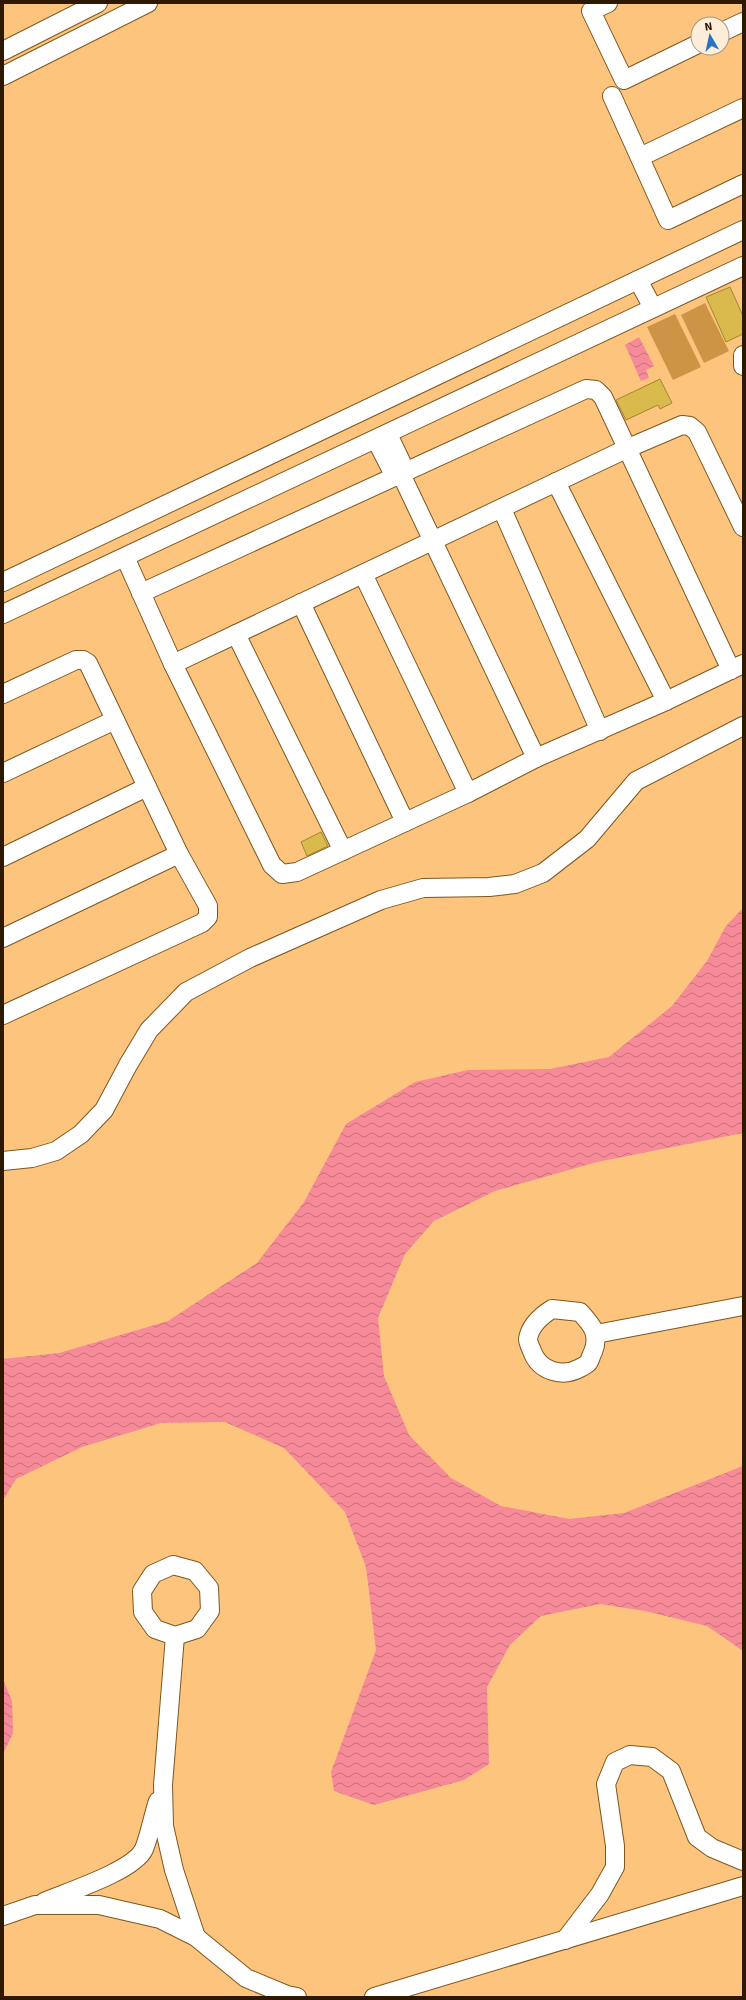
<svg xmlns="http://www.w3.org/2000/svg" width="746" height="2000" font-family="Signika,sans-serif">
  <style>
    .grass { fill: #ce9446 }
    .water { fill: url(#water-waves) }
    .building { fill: #dab94d; stroke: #a18730 }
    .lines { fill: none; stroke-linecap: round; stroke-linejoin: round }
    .minor-casing { stroke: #7e5720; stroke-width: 20 }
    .minor { stroke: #fff; stroke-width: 18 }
  </style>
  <defs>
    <pattern id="water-waves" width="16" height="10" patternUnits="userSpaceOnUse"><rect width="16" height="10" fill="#f68a98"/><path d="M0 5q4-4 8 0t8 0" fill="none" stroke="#c8707a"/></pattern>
  </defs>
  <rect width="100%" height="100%" fill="#fcc47d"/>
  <g class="grass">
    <polygon points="705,303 729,351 704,363 681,315"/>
    <polygon points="675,314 701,367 673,380 647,327"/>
  </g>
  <g class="water">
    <polygon points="639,337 654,366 646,370 649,378 641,381 625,345"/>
    <polygon points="743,908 743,1133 597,1162 495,1191 434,1221 405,1254 378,1318 384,1376 409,1435 451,1478 501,1506 569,1519 624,1513 743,1466 743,1651 707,1626 645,1611 600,1604 541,1616 510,1645 487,1687 489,1764 464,1780 374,1805 334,1791 331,1772 376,1650 366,1567 345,1512 284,1448 225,1422 161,1423 82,1447 16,1479 3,1500 3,1359 59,1353 168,1321 257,1263 304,1202 346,1124 415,1082 468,1070 550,1069 609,1057 672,1006 707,961 726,926"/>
    <polygon points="3,1679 12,1701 13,1733 3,1754"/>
  </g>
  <g class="building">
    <polygon points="730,287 743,316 743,334 726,342 706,297"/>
    <polygon points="660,379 672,403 660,409 658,405 626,420 616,400"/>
    <polygon points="321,832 328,846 307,856 301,842"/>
  </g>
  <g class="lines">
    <g class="minor-casing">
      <g id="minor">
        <polyline points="608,3 591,11 624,80 698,44"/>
        <polyline points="722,32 743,22"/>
        <polyline points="3,51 98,3"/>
        <polyline points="3,76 148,3"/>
        <polyline points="612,96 668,220 743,184"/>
        <polyline points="640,157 743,108"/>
        <polyline points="638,280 653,308"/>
        <polyline points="743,355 743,366"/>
        <polyline points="388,434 406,472"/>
        <polyline points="376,440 395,477"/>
        <polyline points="401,474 536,758"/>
        <polyline points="556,482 666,701"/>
        <polyline points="502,509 600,731"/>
        <polyline points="125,557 173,664 272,865 282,874 297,872 468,793 536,758 666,701 743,664"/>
        <polyline points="363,574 468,793"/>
        <polyline points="3,582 743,230"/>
        <polyline points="141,593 586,389 596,390 603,397 731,670"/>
        <polyline points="301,603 405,822"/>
        <polyline points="3,614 743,266"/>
        <polyline points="236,634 343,851"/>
        <polyline points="173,664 626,449 682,425 690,426 697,432 743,527"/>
        <polyline points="3,694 76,660 83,660 88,663 179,854 208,906 208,917 202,923 3,1015"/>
        <polyline points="3,773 115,720"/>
        <polyline points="3,857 147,787"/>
        <polyline points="3,938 179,854"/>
        <polyline points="3,1161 32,1158 56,1151 81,1134 104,1110 128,1065 149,1030 186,992 250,958 381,900 423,888 489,887 515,884 543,873 587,839 636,781 743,726"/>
        <path d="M552,1309L580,1312C592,1325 600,1334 593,1352C591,1355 590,1361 588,1363C586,1365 582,1367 580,1368C562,1378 539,1371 532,1351C531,1348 528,1343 528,1339C530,1325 541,1316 552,1309Z"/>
        <polyline points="596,1334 743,1306"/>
        <polygon points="173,1565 195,1571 209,1588 210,1611 197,1629 175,1636 155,1629 143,1612 142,1591 153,1574"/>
        <polyline points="175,1636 163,1785 164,1826 174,1870 196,1937"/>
        <path d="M44,1902C67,1892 134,1871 144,1849C150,1834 153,1816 158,1801"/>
        <polyline points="3,1916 35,1905 99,1905 160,1919 196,1937 246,1978 287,1995 297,1997"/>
        <polyline points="565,1940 600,1894 615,1867 615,1846 606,1784 615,1762 630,1755 652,1757 671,1771 697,1837 712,1848 743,1861"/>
        <polyline points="374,1997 743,1886"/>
      </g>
    </g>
    <use href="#minor" class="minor"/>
  </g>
  <rect width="746" height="2000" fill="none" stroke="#2e1900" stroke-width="8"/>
  <g transform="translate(710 36) rotate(351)"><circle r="19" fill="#feedd9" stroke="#ab9882"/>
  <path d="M0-3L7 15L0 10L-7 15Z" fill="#2574c3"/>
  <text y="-6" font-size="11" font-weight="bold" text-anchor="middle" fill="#2e1900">N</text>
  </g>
</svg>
